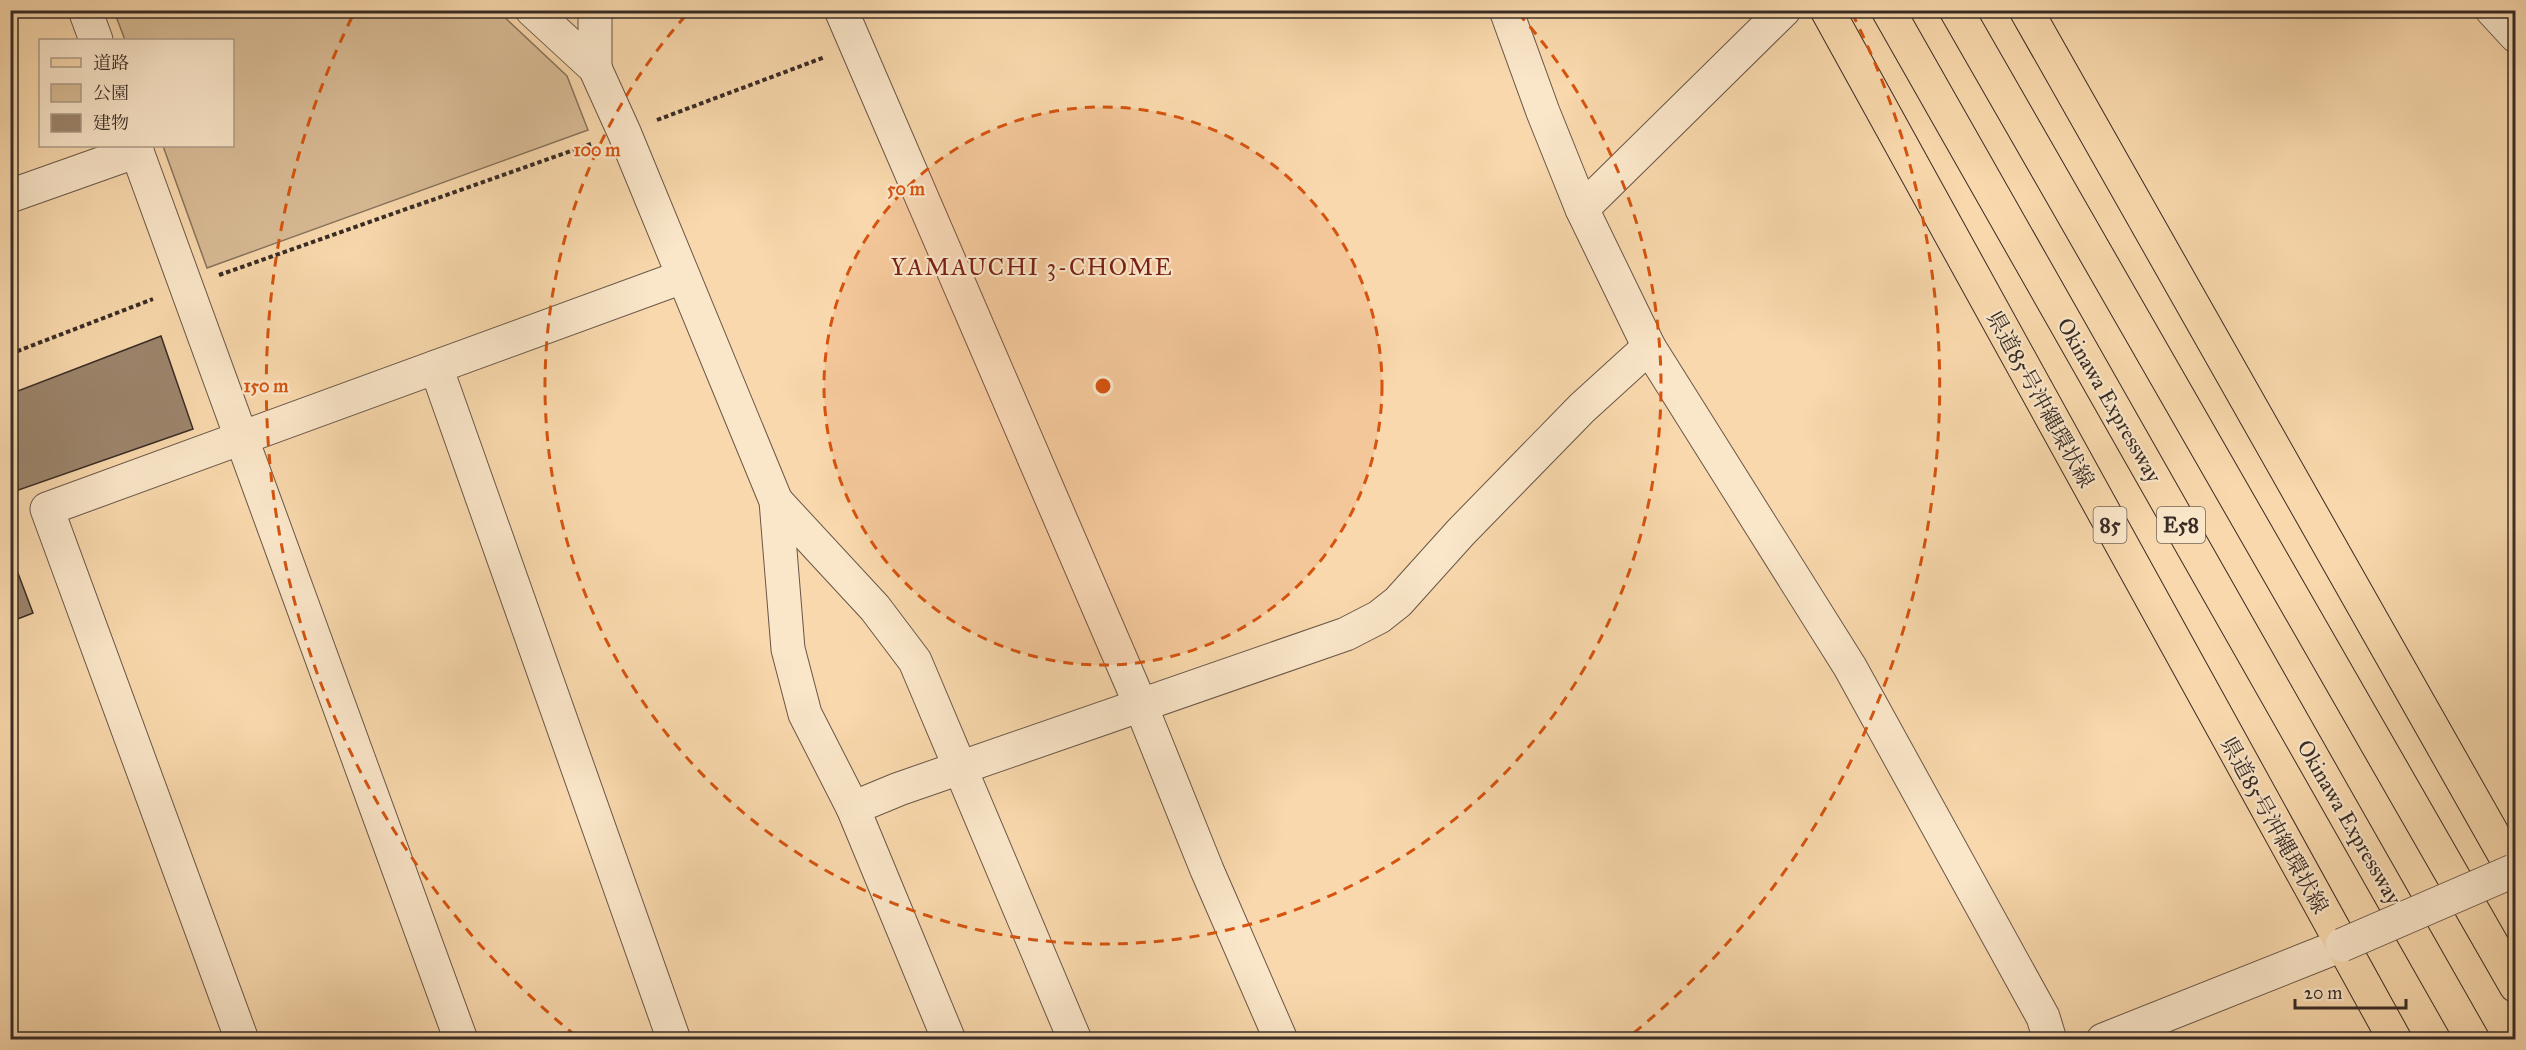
<svg xmlns="http://www.w3.org/2000/svg" width="2526" height="1050" font-family="'IM FELL Great Primer','Noto Serif JP',serif">
  <style>
    .green { fill: #d8bb95; stroke: #88745e; stroke-width: 1.5 }
    .building { fill: #9c856c; stroke: #392c26; stroke-width: 1.5 }
    .lines { fill: none; stroke-linecap: round; stroke-linejoin: round }
    .minor-casing { stroke: #695748; stroke-width: 35 }
    .major-casing { stroke: #392c26; stroke-width: 35 }
    .highway-casing { stroke: #392c26; stroke-width: 35 }
    .path { stroke: #392c26; stroke-width: 4; stroke-dasharray: 4.5 3; stroke-linecap: butt }
    .minor { stroke: #fae6c9; stroke-width: 33 }
    .major { stroke: #f8d8ac; stroke-width: 33 }
    .highway { stroke: #f8d8ac; stroke-width: 33 }
    .minor-bridge-casing { stroke: #695748; stroke-width: 35; stroke-linecap: butt }
    .minor-bridge { stroke: #fae6c9; stroke-width: 33 }
    .ring { fill: none; stroke: #d6540f; stroke-width: 3; stroke-dasharray: 10 8 }
    .labels { text-anchor: middle; stroke-width: 4.5; stroke-linejoin: round; paint-order: stroke }
    .shield { fill: #fae6c9; stroke: #736457; stroke-width: 1.5 }
    .shield-label { font-size: 21px; font-weight: bold; fill: #392c26 }
    .street-label { font-size: 22px; fill: #392c26; stroke: #fae6c9 }
    .neighbourhood-label { font-size: 24px; letter-spacing: 1.5px; fill: #7a1f14; stroke: #fae6c9 }
    .centre { fill: #d6540f; stroke: #fae6c9; stroke-width: 3 }
    .ring-label { font-size: 18px; text-anchor: middle; font-weight: bold; fill: #d6540f; stroke: #fae6c9; stroke-width: 4.5; stroke-linejoin: round; paint-order: stroke }
  </style>
  <rect width="100%" height="100%" fill="#f8d8ac"/>
  <filter id="stains"><feTurbulence type="fractalNoise" baseFrequency=".00333" numOctaves="4"/><feColorMatrix values="0 0 0 0 .2 0 0 0 0 .09 0 0 0 0 .02 0 0 0 .5 -.17"/></filter>
  <radialGradient id="worn" r=".72"><stop offset=".6" stop-color="#630" stop-opacity="0"/><stop offset="1" stop-color="#630" stop-opacity=".3"/></radialGradient>
  <polygon class="green" points="114,11 498,11 567,76 588,130 207,268 163,146 232,146 232,40 125,40"/>
  <g class="building">
    <polygon points="161,336 193,429 10,493 10,394"/>
    <polygon points="10,552 33,613 10,622"/>
  </g>
  <g class="lines">
    <g class="minor-casing">
      <g id="minor">
        <polyline points="85,10 96,40"/>
        <polyline points="532,10 595,68 624,132 776,501 788,649 805,714 853,808 949,1040"/>
        <polyline points="595,10 595,68"/>
        <polyline points="841,10 1141,706 1207,870 1281,1040"/>
        <polyline points="1506,10 1543,112 1582,209 1649,347 1850,667 2043,1017 2050,1040"/>
        <polyline points="2492,10 2516,36"/>
        <polyline points="135,146 461,1040"/>
        <polyline points="10,196 137,151"/>
        <polyline points="1582,209 1784,10"/>
        <polyline points="436,367 674,1040"/>
        <polyline points="776,501 875,608 915,661 1075,1040"/>
        <polyline points="853,808 899,789 1346,634 1379,617 1398,602 1461,532 1582,408 1649,347"/>
        <polyline points="242,1040 47,509 682,277"/>
        <polyline points="2103,1040 2342,945"/>
      </g>
    </g>
    <g class="major-casing">
      <g id="major">
        <polyline points="1827,10 2395,1040"/>
        <polyline points="2026,10 2516,875"/>
      </g>
    </g>
    <g class="highway-casing">
      <g id="highway">
        <polyline points="1888,10 2473,1040"/>
        <polyline points="1956,10 2516,986"/>
      </g>
    </g>
    <g class="path">
      <polyline points="657,120 825,57"/>
      <polyline points="219,275 591,144"/>
      <polyline points="10,354 153,299"/>
    </g>
    <use href="#minor" class="minor"/>
    <use href="#major" class="major"/>
    <use href="#highway" class="highway"/>
    <g class="minor-bridge-casing">
      <polyline id="minor-bridge" points="2342,945 2513,871"/>
    </g>
    <use href="#minor-bridge" class="minor-bridge"/>
  </g>
  <circle cx="1103" cy="386" r="279" fill="#d6540f" fill-opacity=".12"/>
  <g class="ring">
    <circle cx="1103" cy="386" r="279"/>
    <path d="M1518 13A558 558 0 1 1 688 13"/>
    <path d="M576 1036A837 837 0 0 1 354 13M1852 13A837 837 0 0 1 1630 1036"/>
  </g>
  <g class="labels">
    <g class="shield">
      <rect x="2093.5" y="507" width="33" height="36" rx="4.5"/>
      <rect x="2157" y="507" width="48" height="36" rx="4.5"/>
    </g>
    <g class="shield-label">
      <text x="2110" y="532">85</text>
      <text x="2181" y="532">E58</text>
    </g>
    <g class="street-label">
      <text transform="translate(2041 399) rotate(61)" y="8">県道85号沖縄環状線</text>
      <text transform="translate(2110 400) rotate(60)" y="8">Okinawa Expressway</text>
      <text transform="translate(2350 822) rotate(60)" y="8">Okinawa Expressway</text>
      <text transform="translate(2275 825) rotate(61)" y="8">県道85号沖縄環状線</text>
    </g>
    <g class="neighbourhood-label">
      <text x="1032" y="275">YAMAUCHI 3-CHOME</text>
    </g>
  </g>
  <circle cx="1103" cy="386" r="9" class="centre"/>
  <g class="ring-label">
    <text x="597" y="156">100 m</text>
    <text x="906" y="195">50 m</text>
    <text x="266" y="392">150 m</text>
  </g>
  <rect width="2526" height="1050" fill="none" stroke="#f8d8ac" stroke-width="36"/>
  <rect x="12" y="12" width="2502" height="1026" fill="none" stroke="#392c26" stroke-width="3"/>
  <rect x="18" y="18" width="2490" height="1014" fill="none" stroke="#392c26" stroke-width="1.5"/>
  <rect x="39" y="39" width="195" height="108" fill="#fae6c9" stroke="#ad9c88" stroke-width="1.5"/>
  <rect x="51" y="58" width="30" height="9" fill="#f8d8ac" stroke="#ad9c88" stroke-width="1.5"/>
  <text x="93" y="69" font-size="18" fill="#392c26">道路</text>
  <rect x="51" y="84" width="30" height="18" fill="#d8bb95" stroke="#ad9c88" stroke-width="1.5"/>
  <text x="93" y="99" font-size="18" fill="#392c26">公園</text>
  <rect x="51" y="114" width="30" height="18" fill="#9c856c" stroke="#ad9c88" stroke-width="1.5"/>
  <text x="93" y="129" font-size="18" fill="#392c26">建物</text>
  <path d="M2295 999v9h111v-9" fill="none" stroke="#392c26" stroke-width="3"/>
  <text x="2304" y="999" font-size="18" fill="#392c26" stroke="#fae6c9" stroke-width="4.5" paint-order="stroke">20 m</text>
  <rect width="100%" height="100%" filter="url(#stains)"/>
  <rect width="100%" height="100%" fill="url(#worn)"/>
</svg>
